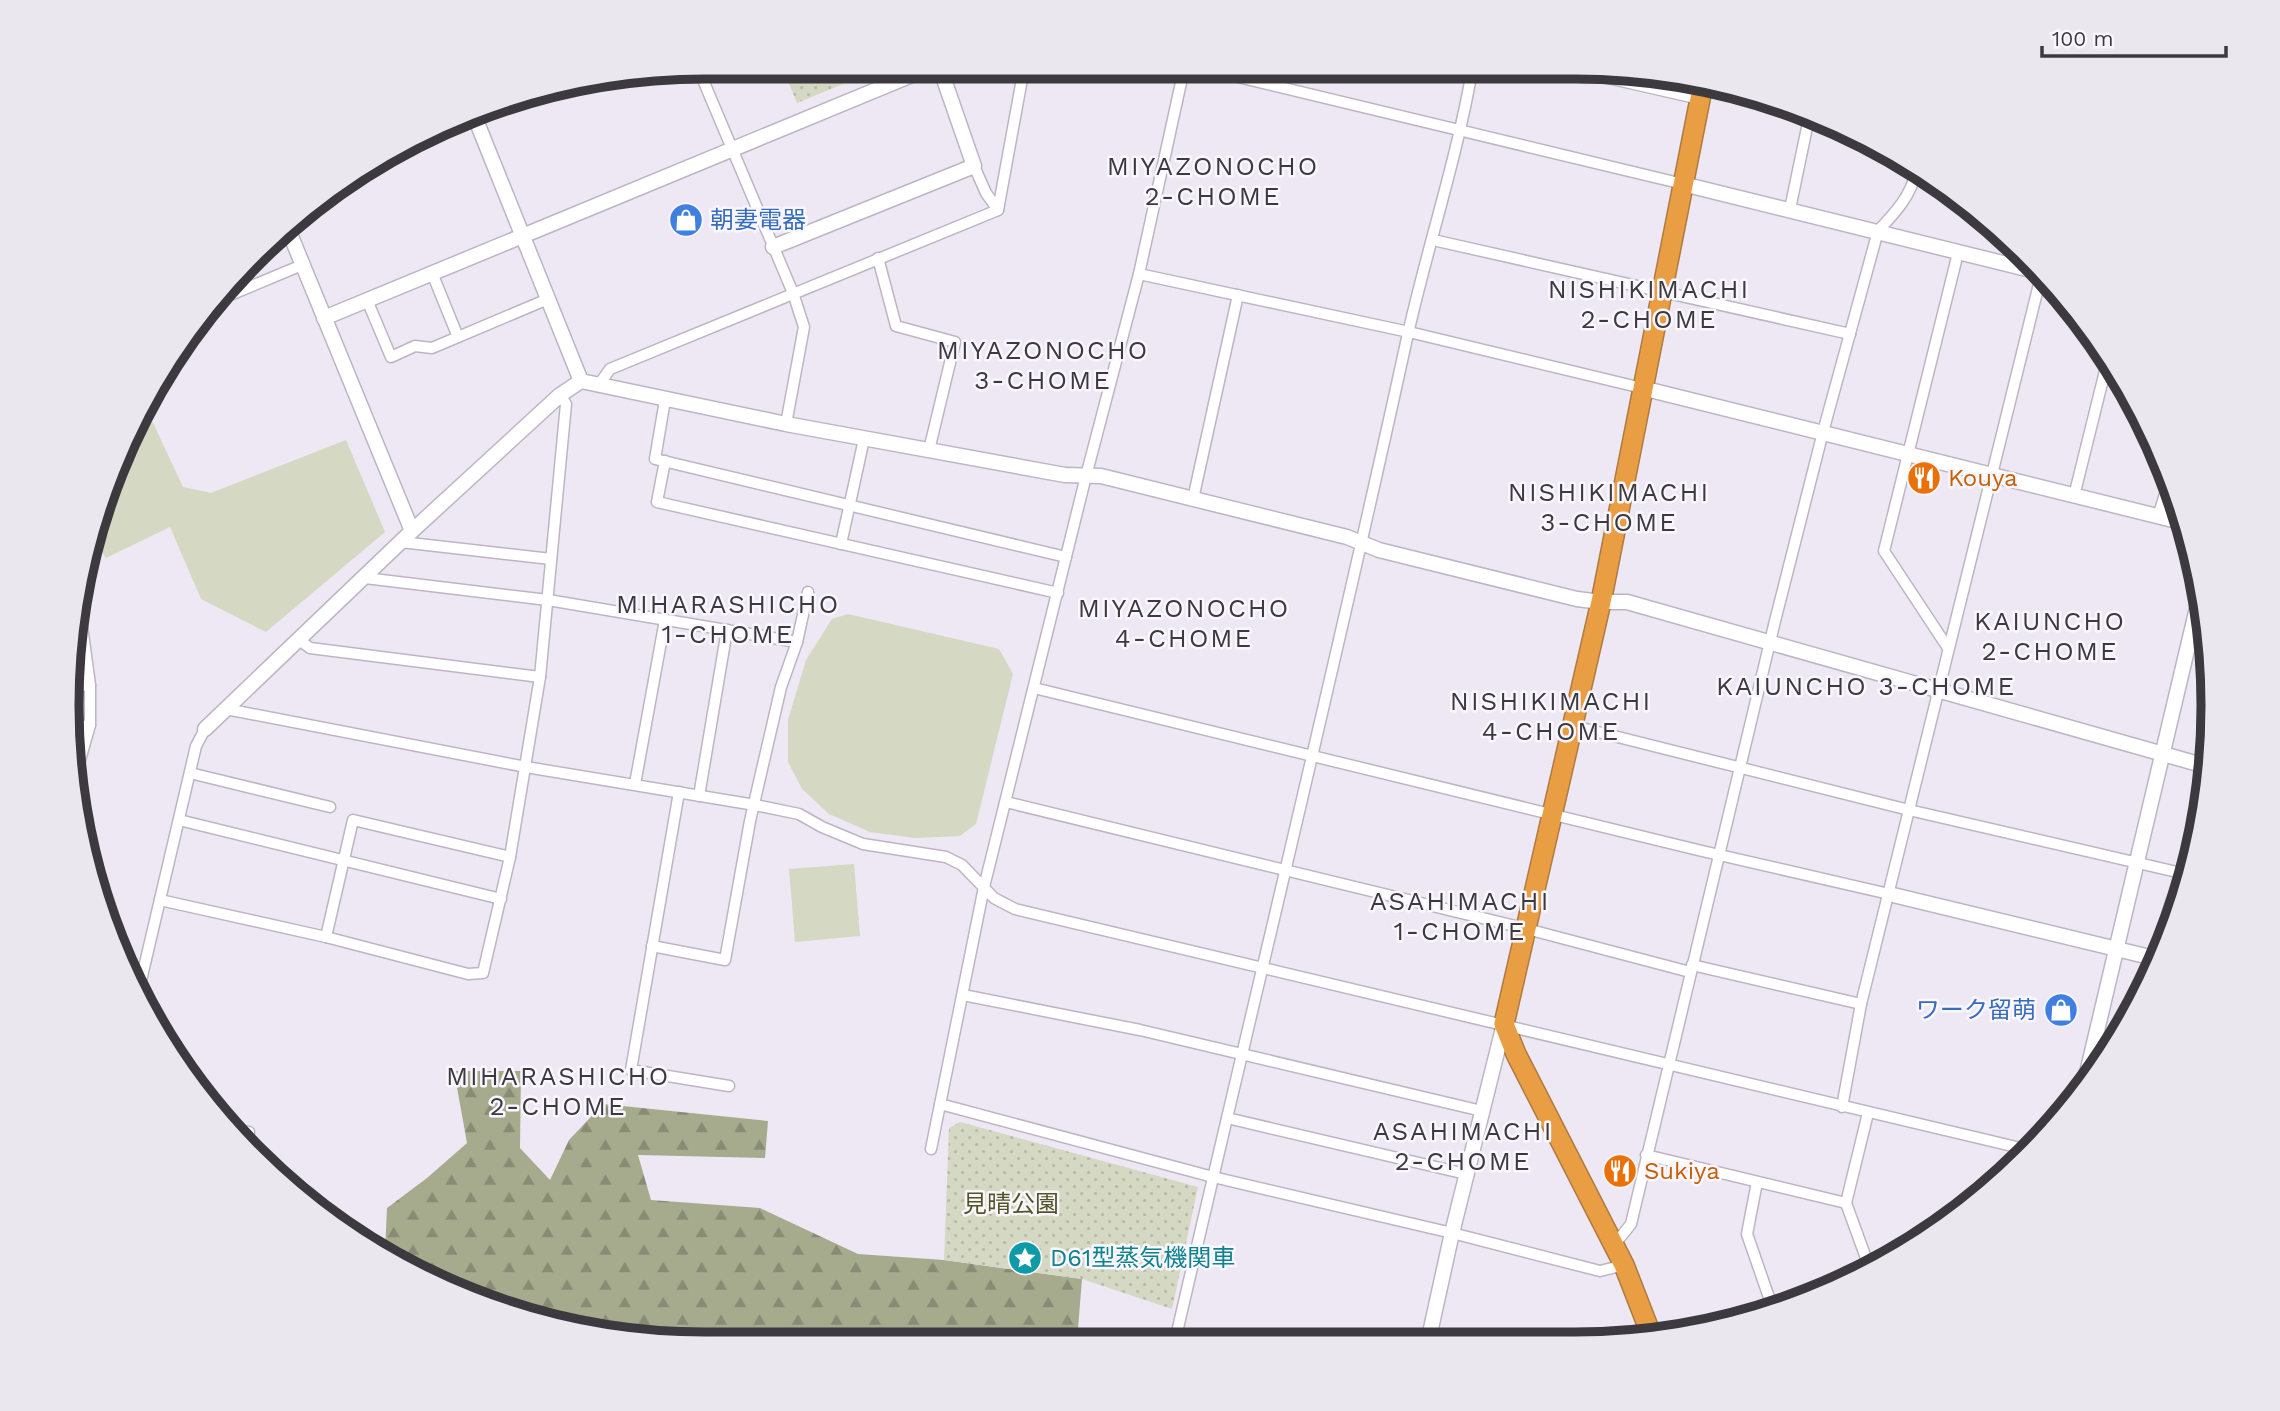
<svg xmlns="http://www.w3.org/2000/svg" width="2280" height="1411" font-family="'Work Sans','Noto Sans JP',sans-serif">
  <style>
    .grass { fill: #d5d8c2 }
    .forest { fill: url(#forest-firs) }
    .park { fill: url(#park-dots) }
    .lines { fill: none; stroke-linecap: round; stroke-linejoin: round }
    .street-casing { stroke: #bcb6c2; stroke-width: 13 }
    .secondary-casing { stroke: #bcb6c2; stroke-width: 17 }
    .highway-casing { stroke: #ad7b42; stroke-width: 22 }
    .street { stroke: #fff; stroke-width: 10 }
    .secondary { stroke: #fff; stroke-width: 14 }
    .highway { stroke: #ea9e43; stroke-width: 19 }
    .labels { text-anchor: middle; stroke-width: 5; stroke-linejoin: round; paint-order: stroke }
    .shop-label { font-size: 24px; fill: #366cbe; stroke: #faf6fe; text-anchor: start }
    .food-label { font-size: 24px; fill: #c56008; stroke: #faf6fe; text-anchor: start }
    .park-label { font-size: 24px; fill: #525523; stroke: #faf6fe }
    .culture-label { font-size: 24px; fill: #0d838f; stroke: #faf6fe; text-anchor: start }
    .neighbourhood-label { font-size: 26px; letter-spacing: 2px; fill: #3d3a3f; stroke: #faf6fe }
    .rim { fill: none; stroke: #3d3a3f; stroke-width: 9 }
  </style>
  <defs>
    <pattern id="forest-firs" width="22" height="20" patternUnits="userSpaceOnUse" patternTransform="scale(1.75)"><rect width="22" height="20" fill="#a7ab8d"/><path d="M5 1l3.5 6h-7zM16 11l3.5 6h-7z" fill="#898c75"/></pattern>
    <pattern id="park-dots" width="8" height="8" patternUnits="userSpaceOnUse" patternTransform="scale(1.75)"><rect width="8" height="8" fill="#d5d8c2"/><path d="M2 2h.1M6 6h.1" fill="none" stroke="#b8baa8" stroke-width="1.8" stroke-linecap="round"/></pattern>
  </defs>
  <rect width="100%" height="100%" fill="#eee8f4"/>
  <g class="grass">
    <polygon points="146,408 183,487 211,493 346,440 385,532 266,632 201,599 170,527 106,558 94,540 100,500"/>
    <polygon points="848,614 999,649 1013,674 976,824 960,836 915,838 870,832 829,814 802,789 788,762 788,720 806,660 832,619"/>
    <polygon points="854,864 860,936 795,942 789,869"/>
  </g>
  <polygon class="forest" points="454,1071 521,1071 520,1148 550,1180 569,1140 603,1104 768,1121 765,1158 638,1155 651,1200 760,1208 858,1254 944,1260 1082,1279 1077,1341 623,1339 461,1296 385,1252 387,1208 427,1178 467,1143"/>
  <g class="park">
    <polygon points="782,67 836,67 843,84 797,103"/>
    <polygon points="960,1122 1198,1187 1172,1309 1082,1279 944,1260 949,1128"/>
  </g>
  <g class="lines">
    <g class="street-casing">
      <g id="street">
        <polyline points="698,68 793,293 804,327 786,424"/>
        <polyline points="1205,69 1683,184"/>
        <polyline points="1577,71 1700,99"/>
        <polyline points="974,166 986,193 998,210"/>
        <polyline points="1790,209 1810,113"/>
        <polyline points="1433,240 1850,334"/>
        <polyline points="878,258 896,326 955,342 929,450"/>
        <polyline points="432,273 458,337"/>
        <polyline points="1139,274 1409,332 1642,388"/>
        <polyline points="223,298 302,265"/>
        <polyline points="367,300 391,357 415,346 432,348 548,299"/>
        <polyline points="598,386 610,369 998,210 1024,68"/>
        <polyline points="665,400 655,459 1066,557"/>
        <polyline points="665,461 657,502 1058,593"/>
        <polyline points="2074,496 2108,359"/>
        <polyline points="1193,499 1238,295"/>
        <polyline points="2158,517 2170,478"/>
        <polyline points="401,542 551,559"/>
        <polyline points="841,544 864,439"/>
        <polyline points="365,578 548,600 797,642"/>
        <polyline points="298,639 310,648 540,677"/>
        <polyline points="1948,648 1884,551 1958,253"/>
        <polyline points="69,687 90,685"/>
        <polyline points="1034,688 1702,851 1889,894"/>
        <polyline points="226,709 526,767 755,805 799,814 822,827 863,844 946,857 962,865 994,898 1015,909 2029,1150"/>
        <polyline points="1574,726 1909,810 2190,875"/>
        <polyline points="70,728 90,725"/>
        <polyline points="77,771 90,725 90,685 81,619"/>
        <polyline points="190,773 330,807"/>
        <polyline points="635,784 665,620"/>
        <polyline points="679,792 631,1070 729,1086"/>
        <polyline points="699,796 727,630"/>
        <polyline points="1006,802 1527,929 1690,972"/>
        <polyline points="179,820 501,899"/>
        <polyline points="160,900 326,937 468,974 483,973 510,857 540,677 566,404 560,395"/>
        <polyline points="326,937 353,820 510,857"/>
        <polyline points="652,946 725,960 750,821 781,687 797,642 808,592"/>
        <polyline points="1692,965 1861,1004"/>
        <polyline points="139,989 196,746 205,729"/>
        <polyline points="963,995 1140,1030 1482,1111"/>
        <polyline points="940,1104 1213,1177 1452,1233 1600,1271 1624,1265"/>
        <polyline points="1842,1107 1861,1004 2042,272"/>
        <polyline points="1868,1113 1846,1203 1870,1269"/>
        <polyline points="1227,1118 1466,1174"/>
        <polyline points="239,1130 249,1132 248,1139"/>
        <polyline points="931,1149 984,887 1086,476 1139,274 1184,69"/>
        <polyline points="1646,1155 1846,1203"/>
        <polyline points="1757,1182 1747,1234 1773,1309"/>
        <polyline points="315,1210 321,1210 322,1216"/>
        <path d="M1614,1245L1631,1224L1774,625L1823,432L1878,231C1894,214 1912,195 1916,171"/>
        <polyline points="1430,1336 1470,1343"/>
        <path d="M1175,1341C1252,1007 1334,674 1407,338C1427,248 1456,162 1472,71"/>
      </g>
    </g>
    <g class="secondary-casing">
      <g id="secondary">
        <polyline points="474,115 581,381"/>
        <polyline points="1683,184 2043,273"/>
        <polyline points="288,229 412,531"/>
        <polyline points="773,247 974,166 940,68"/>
        <polyline points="324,318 929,68"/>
        <polyline points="581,381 786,424 1065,475 1101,476 1347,537 1379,550 1577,599 1601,602 1627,602 2209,767"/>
        <polyline points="1642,388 2185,523"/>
        <polyline points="205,729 412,531 560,395 581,381"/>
        <polyline points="1889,894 2158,959"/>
        <polyline points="2082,1094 2201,591"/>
        <polyline points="1428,1342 1452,1233 1504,1024"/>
      </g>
    </g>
    <g class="highway-casing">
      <polyline id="highway" points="1652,1337 1624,1265 1516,1054 1504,1024 1601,602 1703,84"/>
    </g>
    <use href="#street" class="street"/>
    <use href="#secondary" class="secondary"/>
    <use href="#highway" class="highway"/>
  </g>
  <defs>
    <g id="shop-disc" transform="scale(1.75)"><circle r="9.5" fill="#3f7fe0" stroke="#faf6fe"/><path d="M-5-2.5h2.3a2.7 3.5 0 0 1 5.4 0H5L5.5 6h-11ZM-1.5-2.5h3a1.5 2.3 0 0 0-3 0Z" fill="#fff"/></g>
    <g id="restaurant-disc" transform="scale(1.75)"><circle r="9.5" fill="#e8710a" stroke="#faf6fe"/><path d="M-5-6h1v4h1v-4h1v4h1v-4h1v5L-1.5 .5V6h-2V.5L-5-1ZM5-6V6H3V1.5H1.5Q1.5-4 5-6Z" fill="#fff"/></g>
    <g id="sight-disc" transform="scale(1.75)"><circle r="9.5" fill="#0f9aa8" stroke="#faf6fe"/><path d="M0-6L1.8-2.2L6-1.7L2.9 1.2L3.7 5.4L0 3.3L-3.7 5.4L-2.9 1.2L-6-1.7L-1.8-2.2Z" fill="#fff"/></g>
  </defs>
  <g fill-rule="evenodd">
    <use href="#shop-disc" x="686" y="220"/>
    <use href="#restaurant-disc" x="1924" y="478"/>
    <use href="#shop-disc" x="2061" y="1010"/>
    <use href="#restaurant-disc" x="1620" y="1171"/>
    <use href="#sight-disc" x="1025" y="1258"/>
  </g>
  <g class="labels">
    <g class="shop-label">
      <text x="710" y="228">朝妻電器</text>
      <text x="2036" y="1018" text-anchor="end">ワーク留萌</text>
    </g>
    <g class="food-label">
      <text x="1948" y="486">Kouya</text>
      <text x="1644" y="1179">Sukiya</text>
    </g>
    <g class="park-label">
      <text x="1011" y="1212">見晴公園</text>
    </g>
    <g class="culture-label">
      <text x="1050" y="1266">D61型蒸気機関車</text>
    </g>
    <g class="neighbourhood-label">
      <text x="1213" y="175">MIYAZONOCHO<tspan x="1213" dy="30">2-CHOME</tspan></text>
      <text x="1649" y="298">NISHIKIMACHI<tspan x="1649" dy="30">2-CHOME</tspan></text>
      <text x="1043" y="359">MIYAZONOCHO<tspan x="1043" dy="30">3-CHOME</tspan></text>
      <text x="1609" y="501">NISHIKIMACHI<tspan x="1609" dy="30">3-CHOME</tspan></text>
      <text x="728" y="613">MIHARASHICHO<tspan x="728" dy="30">1-CHOME</tspan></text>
      <text x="1184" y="617">MIYAZONOCHO<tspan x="1184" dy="30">4-CHOME</tspan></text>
      <text x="2050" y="630">KAIUNCHO<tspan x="2050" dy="30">2-CHOME</tspan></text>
      <text x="1866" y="695">KAIUNCHO 3-CHOME</text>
      <text x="1551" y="710">NISHIKIMACHI<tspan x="1551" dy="30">4-CHOME</tspan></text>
      <text x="1460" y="910">ASAHIMACHI<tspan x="1460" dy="30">1-CHOME</tspan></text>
      <text x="558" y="1085">MIHARASHICHO<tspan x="558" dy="30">2-CHOME</tspan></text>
      <text x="1463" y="1140">ASAHIMACHI<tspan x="1463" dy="30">2-CHOME</tspan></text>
    </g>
  </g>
  <path d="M0 0H2280V1411H0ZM705 79H1575A626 626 0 0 1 2201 705V706A626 626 0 0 1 1575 1332H705A626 626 0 0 1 79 706V705A626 626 0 0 1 705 79Z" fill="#ebe7ef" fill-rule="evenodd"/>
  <path class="rim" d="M705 79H1575A626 626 0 0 1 2201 705V706A626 626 0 0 1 1575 1332H705A626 626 0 0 1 79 706V705A626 626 0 0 1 705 79Z"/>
  <path d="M2042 46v10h184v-10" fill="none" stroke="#3d3a3f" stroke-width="3.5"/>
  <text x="2052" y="46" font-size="21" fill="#3d3a3f" stroke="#faf6fe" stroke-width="5" paint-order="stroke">100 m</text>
</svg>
